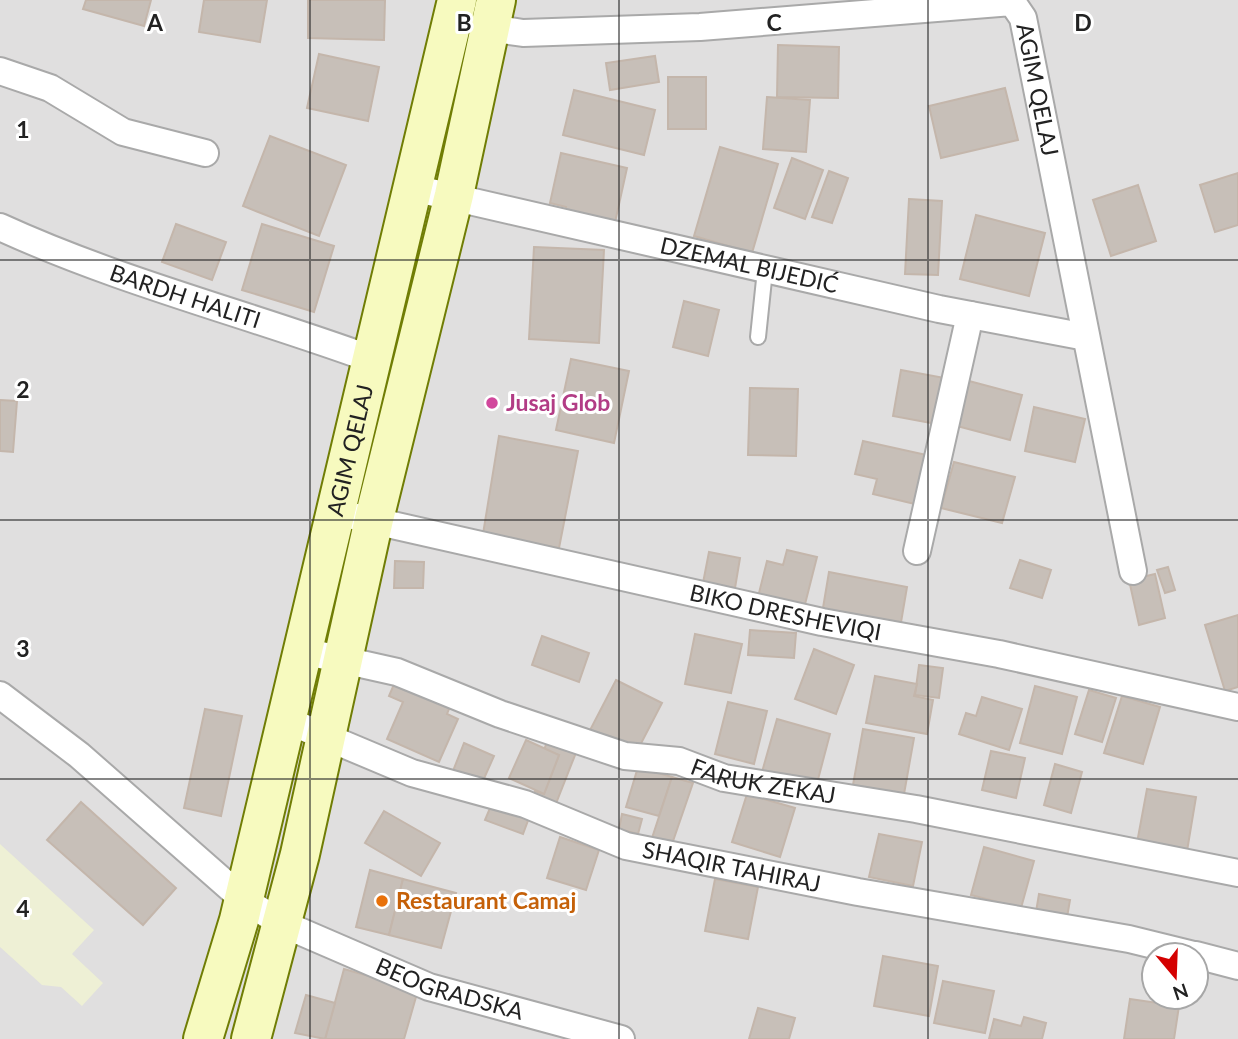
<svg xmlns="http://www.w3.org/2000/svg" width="1238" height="1039" font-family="Lato,sans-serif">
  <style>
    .residential { fill: #e0dfdf; fill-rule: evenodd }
    .farmland { fill: #eef0d5 }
    .building { fill: #c7bfb8; stroke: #c4b6ab; stroke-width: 2 }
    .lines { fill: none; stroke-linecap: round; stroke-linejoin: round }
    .service-casing { stroke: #a9a9a9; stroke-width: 18 }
    .minor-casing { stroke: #a9a9a9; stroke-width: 30 }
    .secondary-casing { stroke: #707d05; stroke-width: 42 }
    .service { stroke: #fff; stroke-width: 14 }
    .minor { stroke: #fff; stroke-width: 26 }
    .secondary { stroke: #f7fabf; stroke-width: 38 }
    .grid { fill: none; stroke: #222; stroke-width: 2; stroke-opacity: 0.55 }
    .hotel-dot { fill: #d1479c; stroke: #fff; stroke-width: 2.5 }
    .food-dot { fill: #e8710a; stroke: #fff; stroke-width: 2.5 }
    .labels { text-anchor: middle; stroke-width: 6; stroke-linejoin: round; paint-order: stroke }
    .street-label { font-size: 23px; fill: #222; stroke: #fff }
    .hotel-label { font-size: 23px; font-weight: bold; fill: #b23c85; stroke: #fff; text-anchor: start }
    .food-label { font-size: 23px; font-weight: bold; fill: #c56008; stroke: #fff; text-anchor: start }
    .grid-label { font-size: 23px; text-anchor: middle; font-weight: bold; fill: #222; stroke: #fff; stroke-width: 6; stroke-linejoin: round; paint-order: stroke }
  </style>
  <rect width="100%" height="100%" fill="#f2efe9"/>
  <path class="residential" d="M0,0H1238V1039H0ZM1154,955H1196V997H1154Z"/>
  <polygon class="farmland" points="0,844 94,930 72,954 103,983 82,1006 61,987 42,985 0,947"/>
  <g class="building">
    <polygon points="86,0 151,0 144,26 83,9"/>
    <polygon points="204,0 267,0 260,42 199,32"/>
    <polygon points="308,0 385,0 384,40 308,38"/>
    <polygon points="778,45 839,47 838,98 777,97"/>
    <polygon points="319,54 379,67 368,121 307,108"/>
    <polygon points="655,56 659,82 610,90 606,63"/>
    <rect x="668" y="77" width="38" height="52"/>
    <polygon points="1005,88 1018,140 941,158 929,106"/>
    <polygon points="574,90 655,110 644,155 563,135"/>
    <polygon points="767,97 810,100 806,152 763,149"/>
    <polygon points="270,136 346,165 319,236 243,206"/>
    <polygon points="720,147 778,164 752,253 694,236"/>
    <polygon points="561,153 627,168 614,227 564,215 566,207 550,203"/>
    <polygon points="792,158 823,170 805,219 774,208"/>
    <polygon points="829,171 848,178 832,223 812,217"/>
    <polygon points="1238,173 1238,225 1215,232 1200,185"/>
    <polygon points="1138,185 1156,241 1111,256 1093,200"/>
    <polygon points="909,199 942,201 938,275 905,274"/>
    <polygon points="976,215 1045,233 1029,296 960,279"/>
    <polygon points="176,224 226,242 212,280 162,262"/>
    <polygon points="262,224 334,246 314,312 242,290"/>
    <polygon points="534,247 604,250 599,343 529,339"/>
    <polygon points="684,301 719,310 708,356 673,347"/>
    <polygon points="571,359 629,371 614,443 556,430"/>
    <polygon points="901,370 950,379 942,425 893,416"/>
    <polygon points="969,381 1022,395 1010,440 957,426"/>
    <polygon points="750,388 798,389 796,456 748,455"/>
    <polygon points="0,400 17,401 13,452 0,451"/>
    <polygon points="1034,407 1085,419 1075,462 1025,451"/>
    <polygon points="499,436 578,451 559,548 483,534"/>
    <polygon points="863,441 931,456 919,505 873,494 877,479 855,474"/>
    <polygon points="954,462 1015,477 1002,523 941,508"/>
    <polygon points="787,550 817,557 803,612 757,601 767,561 783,565"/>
    <polygon points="709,552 740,558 735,588 703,583"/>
    <polygon points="1020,560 1051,570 1042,598 1010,588"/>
    <polygon points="395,561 424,562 423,588 394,588"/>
    <polygon points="1168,567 1175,590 1165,593 1157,570"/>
    <polygon points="829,572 907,587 899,634 821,620"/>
    <polygon points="1155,574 1165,618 1139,625 1129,580"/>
    <polygon points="1238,615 1238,687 1225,691 1205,625"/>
    <polygon points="750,630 796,633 794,658 748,655"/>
    <polygon points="695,634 742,644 731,693 685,684"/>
    <polygon points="542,636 589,653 579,682 532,665"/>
    <polygon points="814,649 854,665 836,714 795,699"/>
    <polygon points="919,665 943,668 939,698 915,695"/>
    <polygon points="398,675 453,699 447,714 458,719 439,762 387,739 403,702 389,696"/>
    <polygon points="875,676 917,684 914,696 933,700 927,734 866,723"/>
    <polygon points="616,680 662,703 634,757 588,734"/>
    <polygon points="1035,686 1077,697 1062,754 1020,743"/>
    <polygon points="1089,690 1116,698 1102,742 1075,734"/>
    <polygon points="1122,696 1160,707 1143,764 1104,753"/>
    <polygon points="982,697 1022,709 1009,750 959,734 966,713 976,716"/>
    <polygon points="728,702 767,711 754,764 715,754"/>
    <polygon points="205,709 242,716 221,816 184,808"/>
    <polygon points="777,719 830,734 816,787 762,772"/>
    <polygon points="863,729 914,738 904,794 853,785"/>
    <polygon points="550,734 579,745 555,806 533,798 535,791 544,794 559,755 544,750"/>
    <polygon points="526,740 559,755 544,794 509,778"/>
    <polygon points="464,743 494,756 482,783 453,771"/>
    <polygon points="991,751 1025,758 1016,798 982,790"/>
    <polygon points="1055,764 1082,772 1071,813 1044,805"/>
    <polygon points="638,767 672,777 659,816 626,807"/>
    <polygon points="672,777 693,783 672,844 652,838"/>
    <polygon points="1147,789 1196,797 1187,851 1137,843"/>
    <polygon points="747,794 795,808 780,857 732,842"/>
    <polygon points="493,801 530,815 523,834 485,820"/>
    <polygon points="81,802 176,888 143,925 47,840"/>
    <polygon points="384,811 440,843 421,876 365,843"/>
    <polygon points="622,814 642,819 638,834 619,829"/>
    <polygon points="879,834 922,842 913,886 869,877"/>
    <polygon points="560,837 599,850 586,890 547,878"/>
    <polygon points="984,847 1034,861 1021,908 971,895"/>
    <polygon points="370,870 403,879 389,935 356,927"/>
    <polygon points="403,879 456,893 441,948 389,935"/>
    <polygon points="715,879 758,887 748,939 705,931"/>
    <polygon points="1039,894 1070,900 1066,923 1035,918"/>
    <polygon points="883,956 938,966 929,1016 874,1006"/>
    <polygon points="344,969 418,990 404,1039 325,1039"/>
    <polygon points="943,981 994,991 985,1033 934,1023"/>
    <polygon points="306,995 335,1003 325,1039 295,1033"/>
    <polygon points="1130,999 1179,1006 1174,1039 1124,1039"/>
    <polygon points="758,1008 795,1018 789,1039 749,1039"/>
    <polygon points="1024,1017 1046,1023 1042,1039 989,1039 994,1019 1021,1026"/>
  </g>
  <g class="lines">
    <g class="service-casing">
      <polyline id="service" points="758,337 765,270"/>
    </g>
    <g class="minor-casing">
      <g id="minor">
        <path id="s1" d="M490,28L523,33L700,27L1012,2L1023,18L1133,571"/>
        <polyline points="0,71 50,88 123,132 205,153"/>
        <path id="s2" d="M413,188L939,309L1086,337"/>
        <path id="s3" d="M0,227C120,282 248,314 371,359"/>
        <path id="s4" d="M357,517L822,622L999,654L1238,707"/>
        <polyline points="917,551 970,315"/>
        <path id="s5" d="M303,651L397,672L500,714L625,756L679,761L724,778L916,809L1238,873"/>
        <path id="s6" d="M0,695L79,755L244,900L283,924L429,987L621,1039"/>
        <path id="s7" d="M286,720L412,773L525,804L626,846L858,892L1129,939L1194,955"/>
        <polyline points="1196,955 1238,966"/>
      </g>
    </g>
    <g class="secondary-casing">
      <g id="secondary">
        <path id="s8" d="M203,1039L239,920L457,0"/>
        <polyline points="251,1039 300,854 374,519 454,195 496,0"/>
      </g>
    </g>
    <use href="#service" class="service"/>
    <use href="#minor" class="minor"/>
    <use href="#secondary" class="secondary"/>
  </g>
  <path class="grid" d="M310,0V1039M619,0V1039M928,0V1039M0,260H1238M0,520H1238M0,779H1238"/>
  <circle class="hotel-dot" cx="492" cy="403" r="7"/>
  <circle class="food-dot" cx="382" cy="901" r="7"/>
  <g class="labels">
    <g class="street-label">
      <text dy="8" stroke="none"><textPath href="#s1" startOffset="616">AGIM QELAJ</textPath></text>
      <text dy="8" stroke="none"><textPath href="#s2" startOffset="345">DZEMAL BIJEDIĆ</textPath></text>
      <text dy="8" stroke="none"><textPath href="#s3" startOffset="198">BARDH HALITI</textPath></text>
      <text dy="8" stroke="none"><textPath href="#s8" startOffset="607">AGIM QELAJ</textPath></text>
      <text dy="8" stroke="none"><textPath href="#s4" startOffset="439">BIKO DRESHEVIQI</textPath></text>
      <text dy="8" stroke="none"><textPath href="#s5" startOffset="481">FARUK ZEKAJ</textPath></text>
      <text dy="8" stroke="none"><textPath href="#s7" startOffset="471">SHAQIR TAHIRAJ</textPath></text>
      <text dy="8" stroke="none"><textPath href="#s6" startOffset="544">BEOGRADSKA</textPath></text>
    </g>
    <g class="hotel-label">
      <text x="506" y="411">Jusaj Glob</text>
    </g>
    <g class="food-label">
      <text x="396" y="909">Restaurant Camaj</text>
    </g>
  </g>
  <g class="grid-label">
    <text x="155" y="31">A</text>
    <text x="464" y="31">B</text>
    <text x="774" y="31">C</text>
    <text x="1083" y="31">D</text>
    <text x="23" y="138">1</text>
    <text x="23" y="398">2</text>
    <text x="23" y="657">3</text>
    <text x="23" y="917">4</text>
  </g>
  <g transform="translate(1175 976) rotate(161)"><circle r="33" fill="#ffffff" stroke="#a7a7a7" stroke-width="2"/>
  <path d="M0-5L12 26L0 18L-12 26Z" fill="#d40000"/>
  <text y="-10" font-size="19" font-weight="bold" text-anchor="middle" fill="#222222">N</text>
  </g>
</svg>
